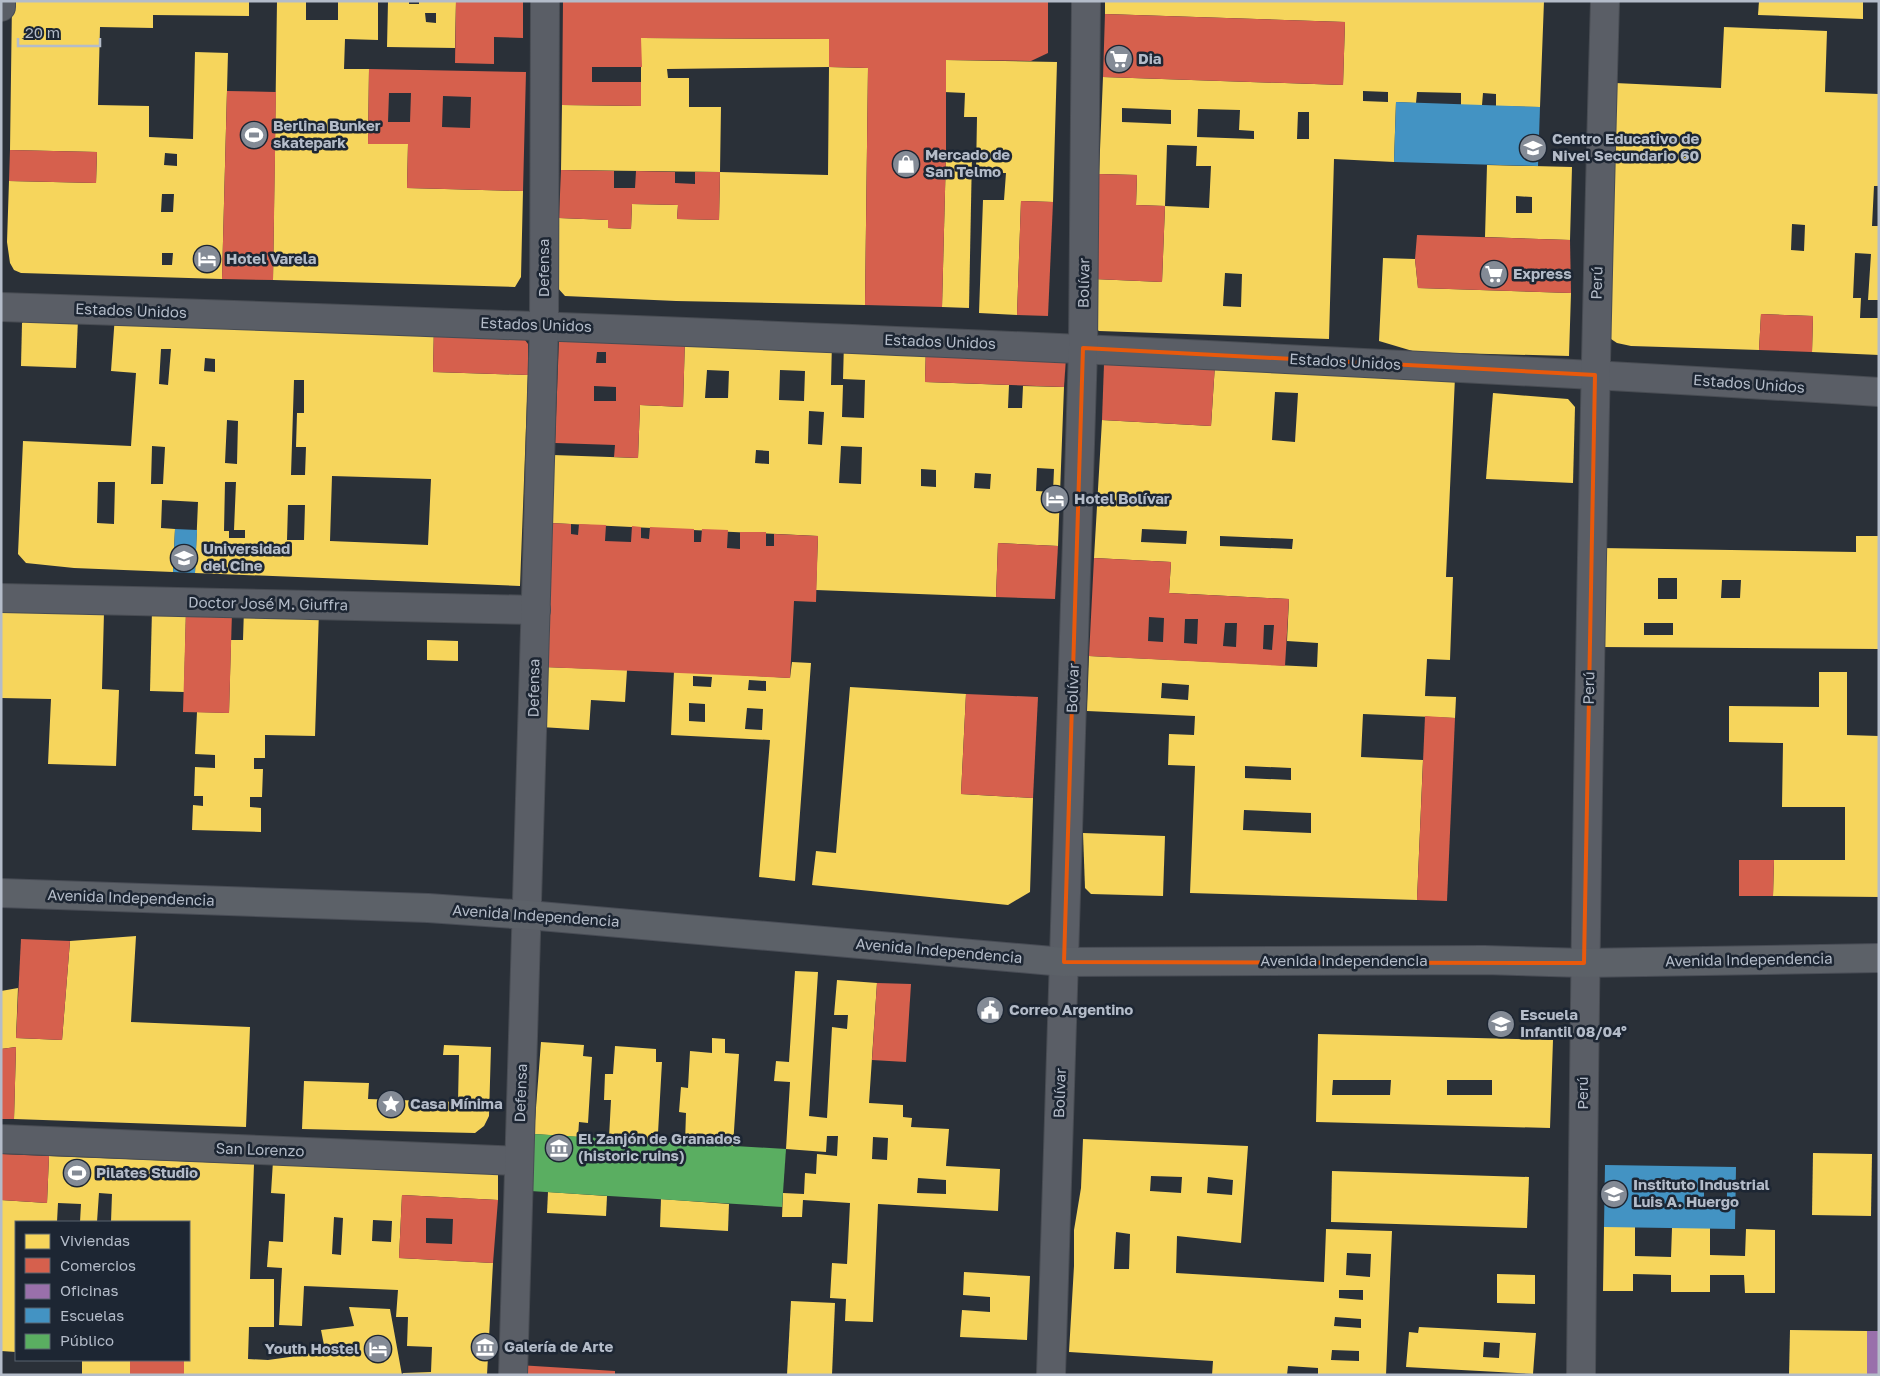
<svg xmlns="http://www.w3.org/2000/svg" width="1880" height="1376" font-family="'Golos Text',sans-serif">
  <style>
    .homes { fill: #f6d55c; fill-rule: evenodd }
    .shops { fill: #d6604d; fill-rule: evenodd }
    .offices { fill: #9970ab }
    .schools { fill: #4393c3; fill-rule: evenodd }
    .public { fill: #5aae61 }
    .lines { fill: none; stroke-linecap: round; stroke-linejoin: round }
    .minor-casing { stroke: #484c53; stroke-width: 30 }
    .major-casing { stroke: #484c55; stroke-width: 30 }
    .minor { stroke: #5a5e66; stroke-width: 28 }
    .major { stroke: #5c6168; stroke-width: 28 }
    .marked { fill: none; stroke: #e8590c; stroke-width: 4; stroke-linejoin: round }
    .labels { text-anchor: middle; stroke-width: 5; stroke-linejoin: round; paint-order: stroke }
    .poi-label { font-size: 15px; font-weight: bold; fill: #b4bcc9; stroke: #1d2633; text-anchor: start }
    .street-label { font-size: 15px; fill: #b4bcc9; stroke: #1d2633 }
  </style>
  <rect width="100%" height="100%" fill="#2a3038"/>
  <g class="homes">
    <path d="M12,1H249V16L153,15V28L100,27L98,105L149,106V137L193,139L195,52L228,53L222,279L21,273L14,270L10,263L7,242L9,181L96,183L97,152L10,150ZM165,153L177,154V166L164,165ZM162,194H174L173,212H161ZM162,253H173L172,265H162Z"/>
    <polygon points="277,1 306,1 306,20 338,20 338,1 378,1 378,40 345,39 344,69 369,69 368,144 408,144 407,188 523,191 521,277 515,287 273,280"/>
    <path d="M388,1H409V4H419V1H456L455,48L387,47ZM425,13H436V23L426,22Z"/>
    <path d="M1105,1H1544L1540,107L1496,106V94L1483,93L1482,105H1461V93L1417,92L1416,103L1396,102L1394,162L1334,159L1329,339L1099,331L1093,327L1094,279L1162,282L1165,206L1209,208L1211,166H1196L1197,146L1167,145L1165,206L1136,205L1137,175L1099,174L1103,77L1343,85L1345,22L1105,14ZM1363,91L1388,92V102L1363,101ZM1122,108L1171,110V124L1122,122ZM1198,109L1240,110L1239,130L1254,131V139L1197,137ZM1298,112H1309V139H1297ZM1225,273L1242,274L1241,307L1223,306Z"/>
    <polygon points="1759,1 1863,1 1863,19 1758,15"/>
    <path d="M1724,27L1827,31L1825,92L1879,94V186H1874L1872,226H1879V300H1868L1871,254L1855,253L1853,298H1861L1860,318H1879V355L1812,352L1813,316L1761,314L1759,350L1631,346L1617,343L1608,337L1615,83L1721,88ZM1792,224L1805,225L1804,251L1791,250Z"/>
    <polygon points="641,38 829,39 829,67 667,69 668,78 689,78 689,107 721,107 720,172 561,170 562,105 641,106"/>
    <polygon points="946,60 1057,62 1053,202 1021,201 1017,315 979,313 983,200 1004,200 1006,173 976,173 977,117 964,117 965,93 944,92"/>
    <polygon points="829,67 868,68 865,305 676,301 565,296 556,286 559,218 608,220 608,228 631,229 632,204 678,205 677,219 719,220 720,172 828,175"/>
    <polygon points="946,153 972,154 969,308 942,307"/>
    <path d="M1487,165L1572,167L1570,240L1485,237ZM1516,196L1532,197V213H1516Z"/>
    <polygon points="1383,258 1415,259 1418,288 1571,293 1569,356 1416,352 1379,341"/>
    <path d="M115,315L434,326L433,372L528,375L520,586L195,573L198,502L162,500L161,528L175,529L173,572L74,568L26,563L18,554L23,441L131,446L136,373L111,371ZM161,349H171L168,385L159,384ZM205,358L215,359V372L204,371ZM294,380H304V413H297L296,447H306L305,475H291ZM227,420L238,421L237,464L225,463ZM152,446L165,447L163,484H151ZM332,476L431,479L428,545L330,541ZM98,482H115L114,524L97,523ZM225,482H236L234,530H245V538H229V531H224ZM288,505H305L304,540H287Z"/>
    <polygon points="27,318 78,319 76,368 21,366 22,323"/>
    <path d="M685,337L832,341L831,385H843L842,417L864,418L865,380L843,379L844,342L926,346L925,382L1009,385L1008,408H1022L1023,386L1064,387L1058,546L998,543L996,597L816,590L818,536L550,523L553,455L638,458L640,405L683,407ZM707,370L729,371L728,398H705ZM780,370L805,371L804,401L779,400ZM809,411L824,412L822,445L808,444ZM841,446L862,447L861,484L839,483ZM756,450L769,451V464L755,463ZM1037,468L1054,469L1053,492L1036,491ZM921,469L936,470V487L921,486ZM975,473L991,474L990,489L974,488Z"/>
    <path d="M1215,364L1455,377L1446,577H1453L1450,660L1427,659L1425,696L1456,697L1455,718L1363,714L1361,757L1423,760L1417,900L1190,893L1195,766L1168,765L1169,734L1194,735L1195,716L1087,711L1089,656L1317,667L1318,643L1287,641L1289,599L1169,593L1171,562L1094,558L1102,420L1211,426ZM1275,392L1298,393L1295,442L1272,440ZM1142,529L1187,531L1186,544L1141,542ZM1220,536L1293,539L1292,549L1220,546ZM1162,683L1189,685L1188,700L1161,698ZM1245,766L1291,768V780L1245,778ZM1244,810L1311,813V833L1243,830Z"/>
    <polygon points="1493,393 1568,399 1575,407 1573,483 1486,479"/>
    <path d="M1856,536H1879V649L1600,647V548L1856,552ZM1658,578H1677V599H1658ZM1722,580H1741L1740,598H1721ZM1644,623H1673V635H1644Z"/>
    <polygon points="244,608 319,610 315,736 265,735 265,758 254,758 254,769 263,769 262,797 250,797 250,807 261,808 261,832 192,830 193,805 203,806 203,796 194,796 195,767 215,768 215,755 195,754 197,712 229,713 231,640 243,640"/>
    <polygon points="1,609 104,612 102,689 119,690 116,766 48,764 51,699 1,698"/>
    <polygon points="152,610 186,611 184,692 150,691"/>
    <polygon points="427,640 458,641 458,661 427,660"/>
    <path d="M792,662L811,663L795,881L759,877L770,740L671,735L674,671L790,678ZM693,676L712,677L711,687L693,686ZM749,680L766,681V691L748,690ZM689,703L705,704V722L689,721ZM747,708L763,709L762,730L745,729Z"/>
    <polygon points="544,667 627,670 625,702 591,700 589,730 541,727"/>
    <polygon points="1819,672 1847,672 1847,735 1879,736 1879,897 1773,896 1774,860 1845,860 1845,807 1782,807 1783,743 1729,742 1729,706 1819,707"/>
    <polygon points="850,687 966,694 961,794 1033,798 1030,892 1008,905 812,885 816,851 836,853"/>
    <polygon points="1083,833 1165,836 1163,896 1091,894 1085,888"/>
    <polygon points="136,936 131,1022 250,1027 246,1127 14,1119 16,1047 1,1049 1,991 18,988 16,1038 62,1040 70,941"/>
    <path d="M795,971L818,972L809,1116L827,1118L832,1027L847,1029L848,1015H834L837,980L877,983L869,1103L903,1105V1117L912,1118L911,1127L949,1129L946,1166L1000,1169L998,1211L878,1204L873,1322L845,1321L846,1299L830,1298L832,1263L847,1264L850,1203L803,1200L802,1217H782L783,1193L804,1194L805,1173L816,1174L817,1154L837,1156L838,1136H827L826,1152L786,1149L790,1082L774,1081L776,1061L789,1062ZM873,1137L888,1138L887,1160L872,1159ZM918,1178L946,1180V1194L917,1193Z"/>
    <path d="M1318,1034L1553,1040L1550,1128L1316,1122ZM1333,1080H1391L1390,1095H1332ZM1447,1080H1492V1095H1447Z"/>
    <polygon points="712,1038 725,1039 725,1053 739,1054 733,1146 685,1143 686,1113 679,1112 681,1087 688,1088 690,1051 712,1053"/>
    <polygon points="541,1042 584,1045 583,1056 592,1057 588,1123 579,1122 578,1137 534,1134"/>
    <polygon points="444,1045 491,1047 489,1116 484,1126 475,1133 302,1129 304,1081 369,1083 368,1099 458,1102 459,1055 443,1055"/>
    <polygon points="615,1046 656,1049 656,1062 662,1062 658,1133 651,1133 650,1141 609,1138 611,1100 604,1100 605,1074 613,1074"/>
    <path d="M1083,1139L1248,1146L1241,1243L1177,1236L1176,1273L1324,1282L1326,1229L1392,1231L1386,1375H1318V1368L1288,1366L1287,1375H1212L1213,1361L1069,1352L1074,1266V1230L1081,1188ZM1151,1176L1182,1177L1181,1193L1150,1191ZM1208,1177L1233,1180L1232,1195L1207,1193ZM1116,1232L1130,1234L1129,1269H1114ZM1347,1253L1371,1254L1370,1277L1346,1275ZM1339,1290H1363V1300L1339,1298ZM1335,1317L1361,1319V1328L1334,1326ZM1332,1350L1359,1351V1361L1331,1360Z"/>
    <polygon points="1813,1153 1872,1154 1871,1216 1812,1215"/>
    <polygon points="49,1156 254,1164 250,1279 274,1279 274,1327 249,1327 248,1359 268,1360 297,1356 325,1350 321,1330 354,1326 349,1307 390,1309 402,1375 184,1375 184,1360 189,1360 189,1222 111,1222 112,1194 99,1193 97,1222 80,1222 81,1204 58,1203 57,1222 16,1222 16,1352 1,1351 1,1200 47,1203"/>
    <path d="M273,1161L494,1170L498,1174V1200L402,1195L399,1258L493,1263L487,1375H403V1373L431,1372L432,1347L407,1346L408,1317H396L398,1290L304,1286L302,1326L279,1325L282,1268L267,1267L269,1241L283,1242L285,1194L271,1193ZM334,1217L343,1218L341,1255L332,1254ZM373,1220L392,1221L391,1242L372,1241Z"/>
    <polygon points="1332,1171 1529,1177 1527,1228 1331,1222"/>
    <polygon points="548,1192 607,1196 606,1216 547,1213"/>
    <polygon points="661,1199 729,1204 728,1231 660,1227"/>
    <polygon points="1604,1227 1635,1227 1635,1256 1671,1257 1672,1228 1710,1228 1710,1255 1745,1256 1746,1229 1775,1230 1775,1293 1745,1293 1744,1275 1710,1275 1710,1292 1671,1292 1671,1275 1633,1274 1633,1291 1603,1291"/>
    <polygon points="964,1272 1030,1276 1027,1340 960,1337 962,1310 990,1312 990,1297 963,1295"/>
    <polygon points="1497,1274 1535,1275 1535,1304 1497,1303"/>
    <polygon points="791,1301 835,1303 832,1375 787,1375"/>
    <path d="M1419,1327L1536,1333L1533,1374L1406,1367L1409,1332L1418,1333ZM1484,1342L1500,1343L1499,1358L1483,1357Z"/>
    <polygon points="1790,1330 1867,1331 1867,1375 1789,1375"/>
    <rect x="82" y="1360" width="48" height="15"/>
  </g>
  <g class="shops">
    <polygon points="456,1 523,1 523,38 494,37 494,64 455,63"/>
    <polygon points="563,1 1048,1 1048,53 1031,61 946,60 946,153 942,307 865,305 868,68 829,67 829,39 641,38 642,67 592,67 592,82 641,82 641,106 562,105"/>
    <polygon points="1105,14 1345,22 1343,85 1103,77"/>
    <path d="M369,69L526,72L523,191L407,188L408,144H368ZM389,93H411L410,122H388ZM443,96L471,97L470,128L442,127Z"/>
    <polygon points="227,91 276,92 273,280 222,279"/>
    <polygon points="10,150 97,152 96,183 9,181"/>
    <polygon points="561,170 614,171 614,188 635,188 636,171 675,172 675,183 695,184 695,172 720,172 719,220 677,219 678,205 632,204 631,229 608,228 608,220 559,218"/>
    <polygon points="1099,174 1137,175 1136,205 1165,206 1162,282 1094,279"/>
    <polygon points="1021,201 1053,202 1048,316 1017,315"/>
    <polygon points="1417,235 1570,240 1571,293 1418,288 1415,259"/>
    <polygon points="1761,314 1813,316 1812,352 1759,350"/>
    <polygon points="434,326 519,332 528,344 528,375 433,372"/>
    <path d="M685,337L683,407L640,405L638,458L614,457L615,445L555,443L559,340ZM597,352H606V363H596ZM594,386L616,387V401H594Z"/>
    <polygon points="926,346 1066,358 1064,387 925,382"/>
    <polygon points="1115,360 1215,364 1211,426 1102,420 1104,364"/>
    <polygon points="550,523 571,524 571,534 578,535 579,524 606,525 605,541 631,542 632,526 641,527 641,538 649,539 650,527 694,529 694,542 701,542 702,529 728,530 727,548 740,549 740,532 766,532 766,546 774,546 774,534 818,536 816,602 794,601 790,678 544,667"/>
    <polygon points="998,543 1058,546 1055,599 996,597"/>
    <path d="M1094,558L1171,562L1169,593L1289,599L1285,666L1089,656ZM1149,617L1164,618L1163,642L1148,641ZM1185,619H1198L1197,644L1184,643ZM1225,623H1237L1236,647L1223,646ZM1264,625H1274L1272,650L1263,649Z"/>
    <polygon points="186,611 232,612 229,713 183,712"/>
    <polygon points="966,694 1038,697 1033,798 961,794"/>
    <polygon points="1425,716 1455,718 1447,901 1417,900"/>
    <polygon points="1739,860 1774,860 1773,896 1739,896"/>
    <polygon points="21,939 70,941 62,1040 16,1038"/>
    <polygon points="877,983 911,984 906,1062 872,1060"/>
    <polygon points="16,1047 14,1119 1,1119 1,1049"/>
    <polygon points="1,1154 49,1156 47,1203 1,1200"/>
    <path d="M402,1195L498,1200L493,1263L399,1258ZM426,1218L453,1219L452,1244L426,1243Z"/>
    <rect x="130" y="1360" width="54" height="15"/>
    <polygon points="518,1365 615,1371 615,1375 518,1375"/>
  </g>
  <rect class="offices" x="1867" y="1331" width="12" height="44"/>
  <g class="schools">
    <polygon points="1396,102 1540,107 1538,166 1394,162"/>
    <polygon points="175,529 197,530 195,573 173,572"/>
    <path d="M1605,1165L1736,1167L1735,1229L1604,1227ZM1704,1188H1727V1200L1704,1199Z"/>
  </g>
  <polygon class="public" points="534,1134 786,1149 782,1207 530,1191"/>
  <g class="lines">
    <g class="minor-casing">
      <g id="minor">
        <polyline points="1,7 1,1"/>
        <path d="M1,307C627,328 1253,353 1879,392"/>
        <polyline points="1,598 536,610"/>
        <polyline points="1,1139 519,1161"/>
        <polyline points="513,1375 544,325 545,1"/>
        <polyline points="1051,1375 1083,348 1086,1"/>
        <path d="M1581,1375C1585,917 1592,459 1605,1"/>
      </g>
    </g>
    <g class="major-casing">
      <polyline id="major" points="1,893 428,908 528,915 1064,962 1484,960 1584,963 1879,958"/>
    </g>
    <use href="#minor" class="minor"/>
    <use href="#major" class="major"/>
  </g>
  <path class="marked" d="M1083,348L1595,375L1584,963L1064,962Z"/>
  <defs>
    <g id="supermarket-disc" transform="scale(1.4375)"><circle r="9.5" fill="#848b96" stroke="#1d2633"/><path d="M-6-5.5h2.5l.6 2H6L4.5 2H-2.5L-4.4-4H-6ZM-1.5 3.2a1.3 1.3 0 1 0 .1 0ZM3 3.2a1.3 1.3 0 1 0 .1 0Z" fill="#fff"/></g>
    <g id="stadium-disc" transform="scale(1.4375)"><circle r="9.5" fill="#848b96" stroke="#1d2633"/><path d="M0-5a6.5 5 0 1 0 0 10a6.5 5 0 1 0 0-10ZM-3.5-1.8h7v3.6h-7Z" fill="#fff"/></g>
    <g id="school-disc" transform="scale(1.4375)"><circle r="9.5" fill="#848b96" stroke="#1d2633"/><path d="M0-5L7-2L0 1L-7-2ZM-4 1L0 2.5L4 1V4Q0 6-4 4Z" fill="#fff"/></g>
    <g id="shop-disc" transform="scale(1.4375)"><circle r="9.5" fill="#848b96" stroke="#1d2633"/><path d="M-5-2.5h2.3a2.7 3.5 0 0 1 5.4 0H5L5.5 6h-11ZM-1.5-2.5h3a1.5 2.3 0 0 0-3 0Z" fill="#fff"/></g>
    <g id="hotel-disc" transform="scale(1.4375)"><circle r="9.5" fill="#848b96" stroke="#1d2633"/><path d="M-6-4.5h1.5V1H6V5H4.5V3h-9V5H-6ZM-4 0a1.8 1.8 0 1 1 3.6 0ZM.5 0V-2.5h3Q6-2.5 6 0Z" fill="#fff"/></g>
    <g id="university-disc" transform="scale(1.4375)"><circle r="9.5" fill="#848b96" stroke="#1d2633"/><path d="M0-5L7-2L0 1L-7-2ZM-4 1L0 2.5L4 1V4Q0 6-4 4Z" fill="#fff"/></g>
    <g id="civic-disc" transform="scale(1.4375)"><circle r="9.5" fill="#848b96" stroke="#1d2633"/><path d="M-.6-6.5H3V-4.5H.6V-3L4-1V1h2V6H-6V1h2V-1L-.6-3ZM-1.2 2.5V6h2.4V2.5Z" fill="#fff"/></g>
    <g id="sight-disc" transform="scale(1.4375)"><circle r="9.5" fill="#848b96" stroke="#1d2633"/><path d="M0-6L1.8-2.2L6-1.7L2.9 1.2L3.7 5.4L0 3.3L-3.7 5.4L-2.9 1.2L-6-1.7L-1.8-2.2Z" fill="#fff"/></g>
    <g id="museum-disc" transform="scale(1.4375)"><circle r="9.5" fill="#848b96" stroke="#1d2633"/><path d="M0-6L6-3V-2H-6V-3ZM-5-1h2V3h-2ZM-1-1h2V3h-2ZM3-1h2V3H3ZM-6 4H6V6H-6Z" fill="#fff"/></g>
  </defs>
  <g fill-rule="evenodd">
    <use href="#supermarket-disc" x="1119" y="59"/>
    <use href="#stadium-disc" x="254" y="135"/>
    <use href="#school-disc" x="1533" y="148"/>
    <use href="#shop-disc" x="906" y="164"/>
    <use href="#hotel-disc" x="207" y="259"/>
    <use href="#supermarket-disc" x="1494" y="274"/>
    <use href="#hotel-disc" x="1055" y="499"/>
    <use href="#university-disc" x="184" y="558"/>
    <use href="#civic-disc" x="990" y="1010"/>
    <use href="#school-disc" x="1501" y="1024"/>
    <use href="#sight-disc" x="391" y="1104"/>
    <use href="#museum-disc" x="559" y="1148"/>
    <use href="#stadium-disc" x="77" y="1173"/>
    <use href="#school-disc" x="1614" y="1194"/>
    <use href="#museum-disc" x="485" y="1347"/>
    <use href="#hotel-disc" x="378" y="1349"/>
  </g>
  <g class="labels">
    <g class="poi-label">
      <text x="1138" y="64">Dia</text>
      <text x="273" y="131">Berlina Bunker<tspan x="273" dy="17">skatepark</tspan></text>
      <text x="1552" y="144">Centro Educativo de<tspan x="1552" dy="17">Nivel Secundario 60</tspan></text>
      <text x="925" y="160">Mercado de<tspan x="925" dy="17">San Telmo</tspan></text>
      <text x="226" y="264">Hotel Varela</text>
      <text x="1513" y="279">Express</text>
      <text x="1074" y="504">Hotel Bolívar</text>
      <text x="203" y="554">Universidad<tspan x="203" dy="17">del Cine</tspan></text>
      <text x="1009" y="1015">Correo Argentino</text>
      <text x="1520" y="1020">Escuela<tspan x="1520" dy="17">Infantil 08/04°</tspan></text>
      <text x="410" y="1109">Casa Mínima</text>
      <text x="578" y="1144">El Zanjón de Granados<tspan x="578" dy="17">(historic ruins)</tspan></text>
      <text x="96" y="1178">Pilates Studio</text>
      <text x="1633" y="1190">Instituto Industrial<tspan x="1633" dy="17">Luis A. Huergo</tspan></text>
      <text x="504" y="1352">Galería de Arte</text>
      <text x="359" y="1354" text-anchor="end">Youth Hostel</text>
    </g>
    <g class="street-label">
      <text transform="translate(544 268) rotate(-90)" y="5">Defensa</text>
      <text transform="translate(1084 283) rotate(-89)" y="5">Bolívar</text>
      <text transform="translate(1597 283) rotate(-88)" y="5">Perú</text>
      <text transform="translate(131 311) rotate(2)" y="5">Estados Unidos</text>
      <text transform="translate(536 325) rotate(2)" y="5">Estados Unidos</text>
      <text transform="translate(940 342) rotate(2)" y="5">Estados Unidos</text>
      <text transform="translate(1345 362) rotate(3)" y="5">Estados Unidos</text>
      <text transform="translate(1749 384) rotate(4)" y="5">Estados Unidos</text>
      <text transform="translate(268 604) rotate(1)" y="5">Doctor José M. Giuffra</text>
      <text transform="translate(534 688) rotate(-89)" y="5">Defensa</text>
      <text transform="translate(1073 688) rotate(-88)" y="5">Bolívar</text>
      <text transform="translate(1589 688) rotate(-89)" y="5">Perú</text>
      <text transform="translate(131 898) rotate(2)" y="5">Avenida Independencia</text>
      <text transform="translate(536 916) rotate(4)" y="5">Avenida Independencia</text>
      <text transform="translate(939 951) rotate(5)" y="5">Avenida Independencia</text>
      <text transform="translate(1749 960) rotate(-1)" y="5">Avenida Independencia</text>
      <text x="1344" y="966">Avenida Independencia</text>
      <text transform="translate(521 1093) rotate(-88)" y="5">Defensa</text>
      <text transform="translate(1060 1093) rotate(-88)" y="5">Bolívar</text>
      <text transform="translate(1583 1093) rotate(-90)" y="5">Perú</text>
      <text transform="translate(260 1150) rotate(2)" y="5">San Lorenzo</text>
    </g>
  </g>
  <rect width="1880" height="1376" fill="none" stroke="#b4bcc9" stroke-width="5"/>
  <rect x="15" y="1221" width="175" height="140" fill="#1d2633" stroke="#59626f"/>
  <rect x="25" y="1234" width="25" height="15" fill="#f6d55c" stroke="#59626f"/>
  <text x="60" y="1246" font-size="15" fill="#b4bcc9">Viviendas</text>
  <rect x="25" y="1258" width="25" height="15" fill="#d6604d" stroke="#59626f"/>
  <text x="60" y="1271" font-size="15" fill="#b4bcc9">Comercios</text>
  <rect x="25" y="1284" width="25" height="15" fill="#9970ab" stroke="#59626f"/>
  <text x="60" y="1296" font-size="15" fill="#b4bcc9">Oficinas</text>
  <rect x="25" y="1308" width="25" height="15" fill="#4393c3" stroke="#59626f"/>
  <text x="60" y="1321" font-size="15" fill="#b4bcc9">Escuelas</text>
  <rect x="25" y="1334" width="25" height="15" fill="#5aae61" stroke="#59626f"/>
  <text x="60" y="1346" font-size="15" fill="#b4bcc9">Público</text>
  <path d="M18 38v8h82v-8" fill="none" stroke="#b4bcc9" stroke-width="2.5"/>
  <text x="25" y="38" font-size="15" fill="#b4bcc9" stroke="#1d2633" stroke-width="4" paint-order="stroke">20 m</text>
</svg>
